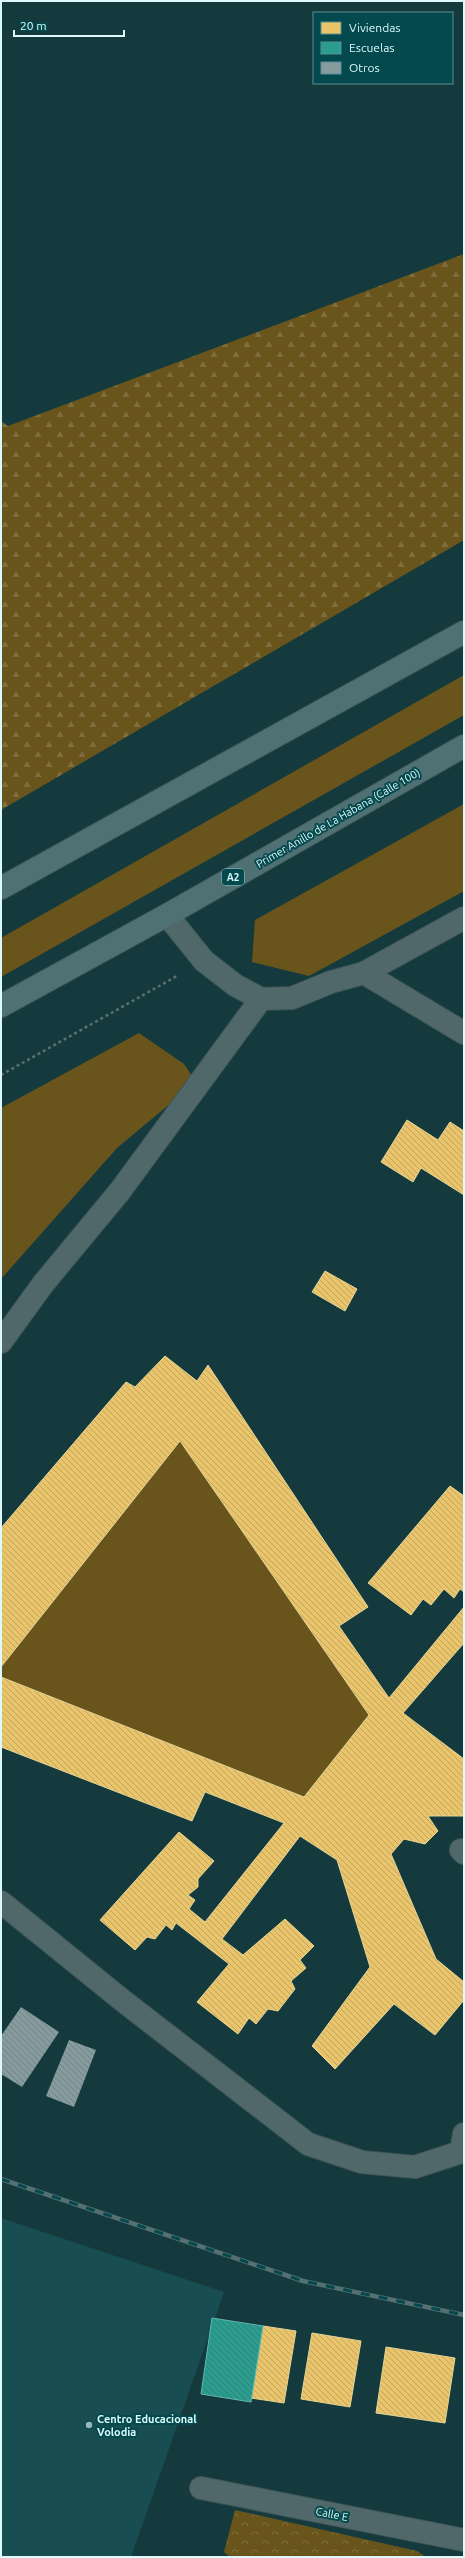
<svg xmlns="http://www.w3.org/2000/svg" width="465" height="2558" font-family="Ubuntu,sans-serif">
  <style>
    .built { fill: #184d52 }
    .grass { fill: #69551c }
    .forest { fill: url(#forest-firs) }
    .park { fill: url(#park-crowns) }
    .homes { fill: url(#homes-back-hatch); stroke: #e5d496 }
    .schools { fill: url(#schools-back-hatch); stroke: #5fb9b0 }
    .building { fill: url(#building-back-hatch) }
    .lines { fill: none; stroke-linecap: round; stroke-linejoin: round }
    .minor-casing { stroke: #3e5658; stroke-width: 24 }
    .highway-casing { stroke: #3e5658; stroke-width: 24 }
    .path { stroke: #5a7072; stroke-width: 2.5; stroke-dasharray: 3 3; stroke-linecap: butt }
    .minor { stroke: #50686a; stroke-width: 22 }
    .highway { stroke: #507174; stroke-width: 22 }
    .rail-casing { stroke: #567072; stroke-width: 4.5 }
    .rail { stroke: #04494e; stroke-width: 3; stroke-dasharray: 9; stroke-linecap: butt }
    .poi-dot { fill: #96b7b9; stroke: #04494e; stroke-width: 1.5 }
    .labels { text-anchor: middle; stroke-width: 4; stroke-linejoin: round; paint-order: stroke }
    .shield { fill: #04494e; stroke: #9bc5c8; stroke-width: 1 }
    .shield-label { font-size: 10px; font-weight: bold; fill: #dcfafc }
    .street-label { font-size: 11px; fill: #dcfafc; stroke: #04494e }
    .poi-label { font-size: 11px; font-weight: bold; fill: #dcfafc; stroke: #04494e; text-anchor: start }
  </style>
  <defs>
    <pattern id="forest-firs" width="22" height="20" patternUnits="userSpaceOnUse"><rect width="22" height="20" fill="#69551c"/><path d="M5 1l3.5 6h-7zM16 11l3.5 6h-7z" fill="#7e6e3e"/></pattern>
    <pattern id="park-crowns" width="20" height="18" patternUnits="userSpaceOnUse"><rect width="20" height="18" fill="#69551c"/><path d="M2 6a3 3 0 1 1 6 0M12 15a3 3 0 1 1 6 0" fill="none" stroke="#7e6e3e"/></pattern>
    <pattern id="homes-back-hatch" width="6" height="6" patternUnits="userSpaceOnUse"><rect width="6" height="6" fill="#e9c46a"/><path d="M-1 5l2 2M0 0l6 6M5-1l2 2" fill="none" stroke="#bfa662"/></pattern>
    <pattern id="schools-back-hatch" width="6" height="6" patternUnits="userSpaceOnUse"><rect width="6" height="6" fill="#2a9d8f"/><path d="M-1 5l2 2M0 0l6 6M5-1l2 2" fill="none" stroke="#328078"/></pattern>
    <pattern id="building-back-hatch" width="6" height="6" patternUnits="userSpaceOnUse"><rect width="6" height="6" fill="#859b9e"/><path d="M-1 5l2 2M0 0l6 6M5-1l2 2" fill="none" stroke="#718385"/></pattern>
  </defs>
  <rect width="100%" height="100%" fill="#153a3d"/>
  <polygon class="built" points="1,2218 224,2292 131,2557 1,2557"/>
  <g class="grass">
    <polygon points="464,675 464,715 1,977 1,938"/>
    <polygon points="464,804 464,891 309,976 252,962 255,920"/>
    <polygon points="139,1033 184,1064 196,1082 117,1148 1,1279 1,1108"/>
    <polygon points="180,1441 369,1715 304,1797 1,1677 1,1667"/>
  </g>
  <polygon class="forest" points="464,254 464,540 1,810 1,421 8,426"/>
  <polygon class="park" points="235,2510 417,2551 426,2557 230,2557 224,2552"/>
  <g class="homes">
    <polygon points="407,1120 438,1140 450,1122 464,1131 464,1195 421,1168 413,1182 381,1162"/>
    <polygon points="325,1271 357,1289 345,1311 312,1292"/>
    <polygon points="165,1356 197,1381 208,1365 368,1607 339,1626 389,1698 464,1607 464,1643 403,1713 464,1759 464,1816 428,1816 438,1831 425,1844 404,1839 391,1854 436,1959 464,1982 464,2000 435,2035 394,2004 335,2069 312,2046 370,1967 337,1860 300,1836 222,1939 243,1955 285,1919 314,1946 300,1960 306,1968 291,1981 295,1989 278,2011 268,2009 256,2024 249,2018 238,2034 197,2002 229,1964 176,1923 172,1930 166,1925 155,1939 147,1937 135,1950 100,1920 179,1832 214,1861 198,1879 198,1887 188,1895 195,1900 189,1909 205,1922 284,1823 205,1792 192,1821 1,1747 1,1677 304,1797 369,1715 180,1441 1,1667 1,1528 126,1382 135,1387"/>
    <polygon points="450,1486 464,1496 464,1592 460,1589 454,1598 444,1589 431,1605 423,1599 411,1615 368,1583"/>
    <polygon points="263,2326 296,2331 284,2403 251,2398"/>
    <polygon points="312,2333 361,2341 350,2407 301,2399"/>
    <polygon points="386,2347 455,2358 445,2423 376,2413"/>
  </g>
  <polygon class="schools" points="212,2318 263,2326 251,2402 201,2394"/>
  <g class="building">
    <polygon points="21,2007 59,2032 22,2087 1,2074 1,2036"/>
    <polygon points="69,2040 96,2050 74,2107 46,2096"/>
  </g>
  <g class="lines">
    <g class="minor-casing">
      <g id="minor">
        <polyline points="167,915 204,961 235,985 261,999 292,998 331,982 364,973 464,918"/>
        <polyline points="364,973 464,1033"/>
        <polyline points="1,1342 43,1284 120,1191 261,999"/>
        <polyline points="461,1850 464,1853"/>
        <polyline points="1,1902 122,2000 308,2144 362,2162 415,2167 461,2152 464,2134"/>
        <polyline points="201,2488 464,2540"/>
      </g>
    </g>
    <g class="highway-casing">
      <g id="highway">
        <polyline points="1,888 464,632"/>
        <polyline points="1,1006 167,915 464,746"/>
      </g>
    </g>
    <polyline class="path" points="1,1075 177,976"/>
    <use href="#minor" class="minor"/>
    <use href="#highway" class="highway"/>
    <g class="rail-casing">
      <polyline id="rail" points="1,2179 303,2281 464,2315"/>
    </g>
    <use href="#rail" class="rail"/>
  </g>
  <circle class="poi-dot" cx="89" cy="2425" r="4"/>
  <g class="labels">
    <rect class="shield" x="222" y="869" width="22" height="16" rx="3"/>
    <g class="shield-label">
      <text x="233" y="881">A2</text>
    </g>
    <g class="street-label">
      <text transform="translate(338 818) rotate(-30)" y="4">Primer Anillo de La Habana (Calle 100)</text>
      <text transform="translate(332 2514) rotate(11)" y="4">Calle E</text>
    </g>
    <g class="poi-label">
      <text x="97" y="2423">Centro Educacional<tspan x="97" dy="13">Volodia</tspan></text>
    </g>
  </g>
  <rect width="465" height="2558" fill="none" stroke="#dcfafc" stroke-width="4"/>
  <rect x="313" y="12" width="140" height="72" fill="#04494e" stroke="#5a9094"/>
  <rect x="321" y="22" width="20" height="12" fill="#e9c46a" stroke="#5a9094"/>
  <text x="349" y="32" font-size="12" fill="#dcfafc">Viviendas</text>
  <rect x="321" y="42" width="20" height="12" fill="#2a9d8f" stroke="#5a9094"/>
  <text x="349" y="52" font-size="12" fill="#dcfafc">Escuelas</text>
  <rect x="321" y="62" width="20" height="12" fill="#859b9e" stroke="#5a9094"/>
  <text x="349" y="72" font-size="12" fill="#dcfafc">Otros</text>
  <path d="M14 30v6h110v-6" fill="none" stroke="#dcfafc" stroke-width="2"/>
  <text x="20" y="30" font-size="12" fill="#dcfafc" stroke="#04494e" stroke-width="3" paint-order="stroke">20 m</text>
</svg>
